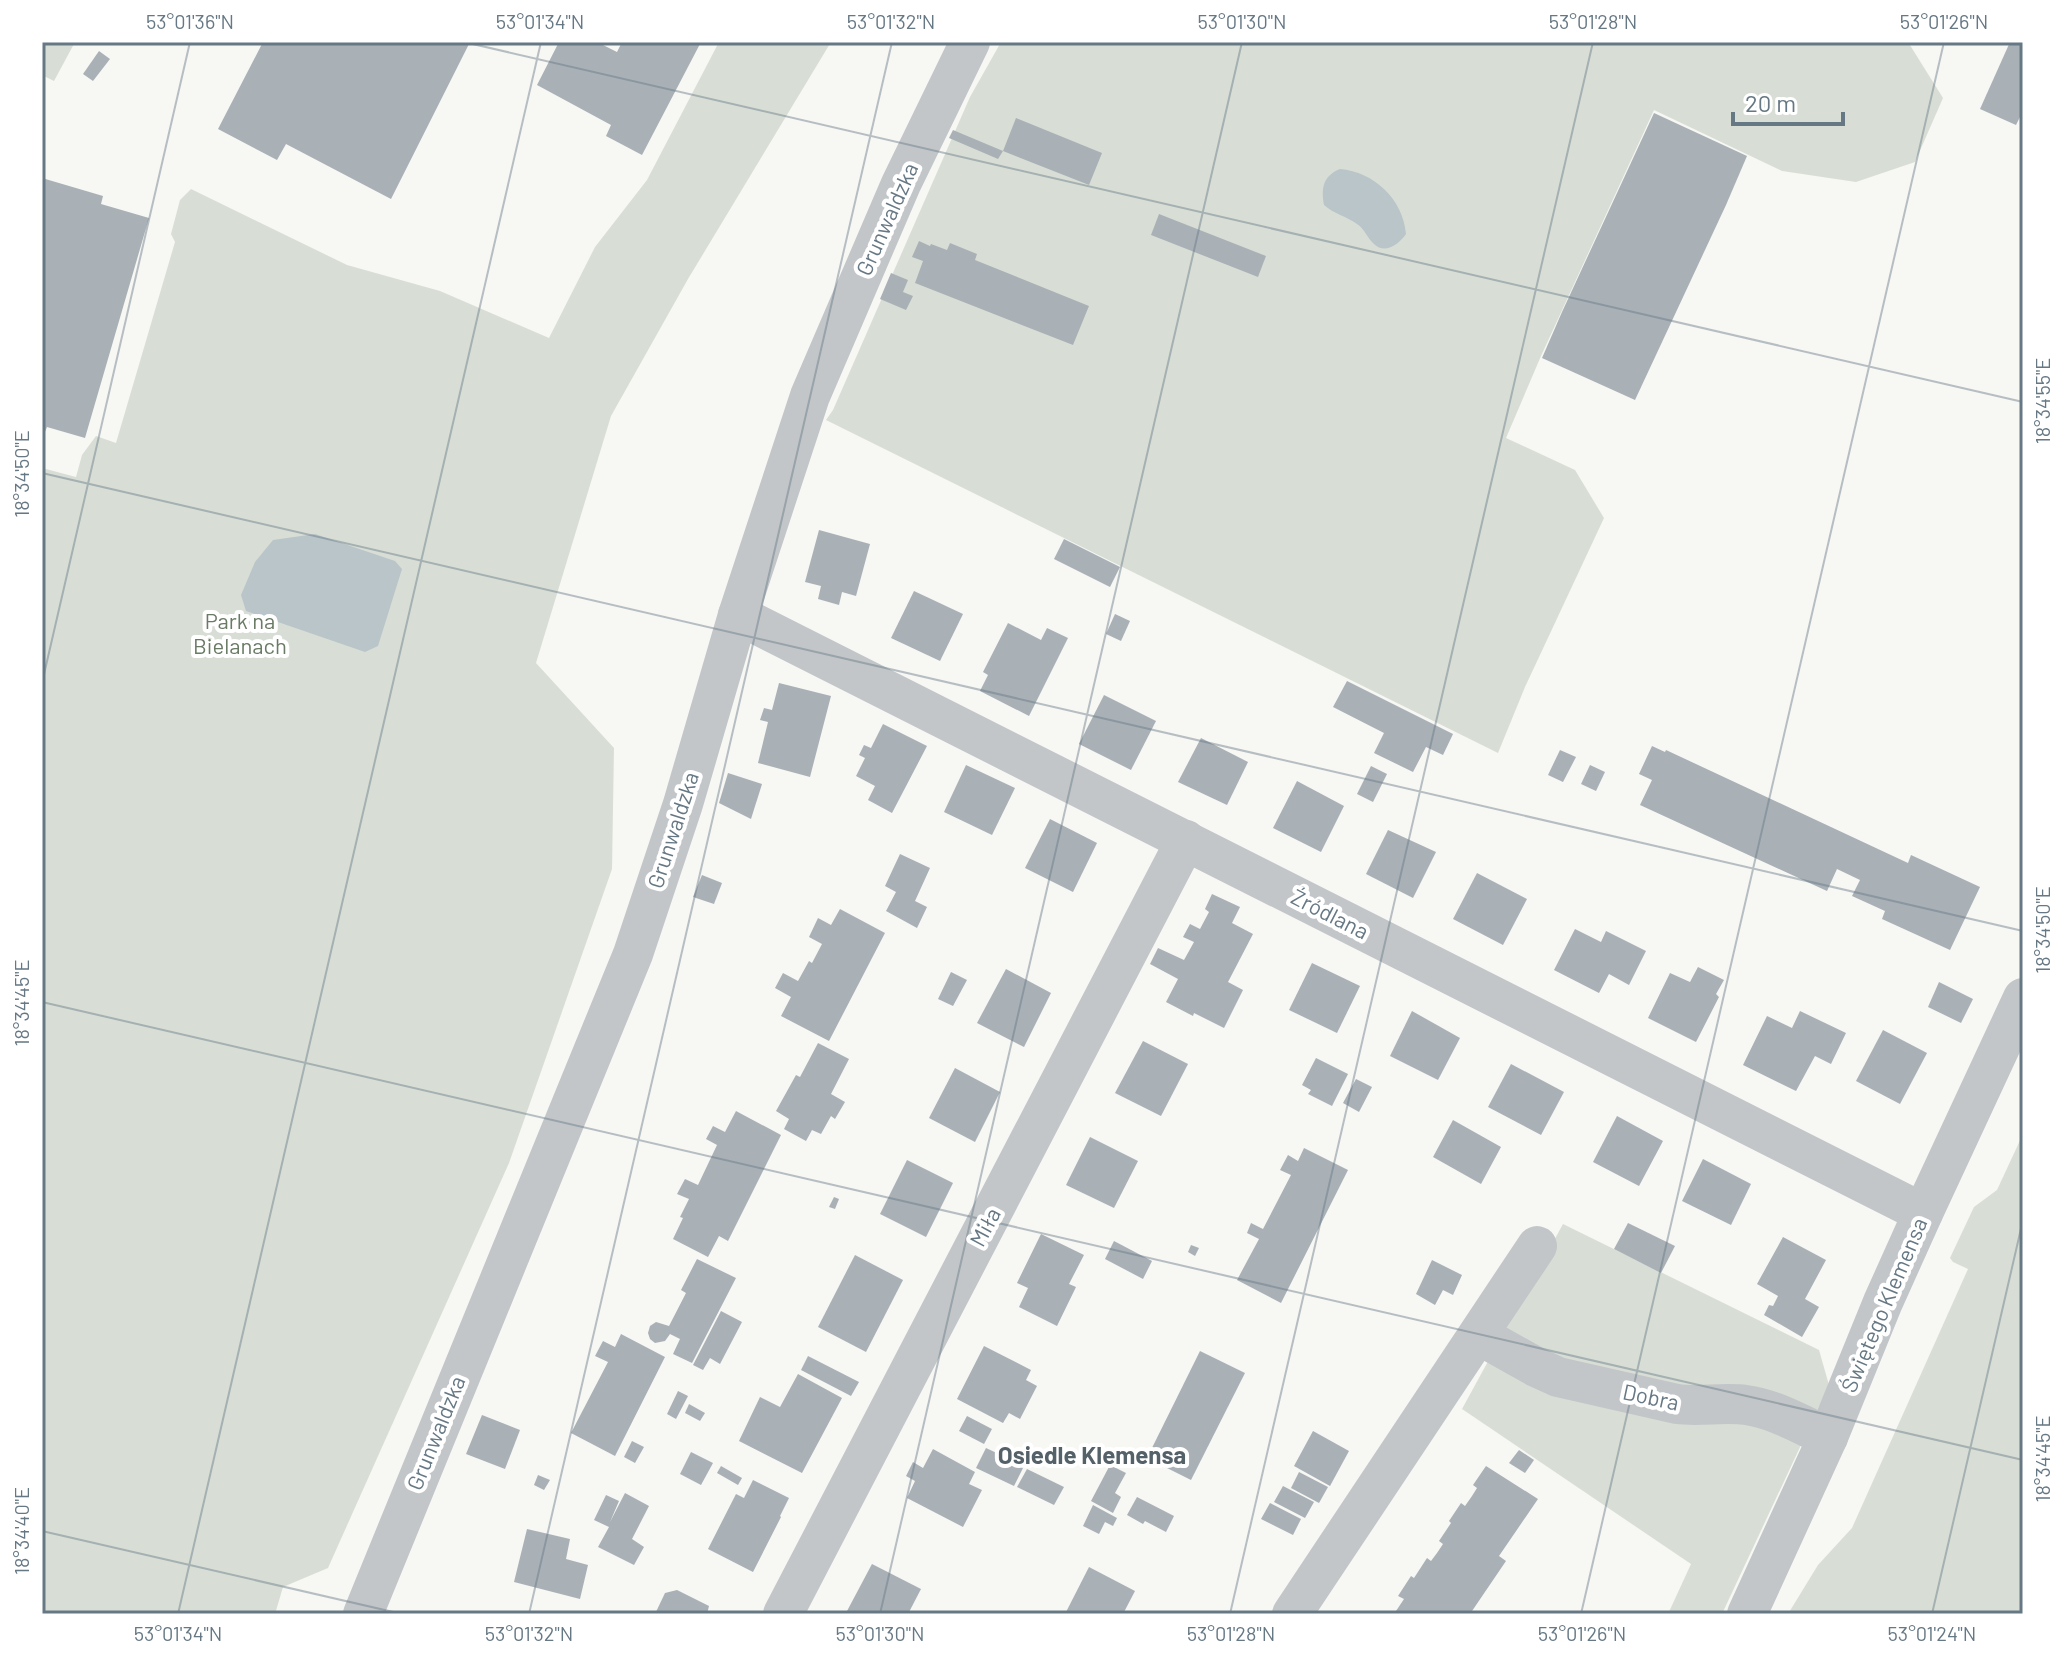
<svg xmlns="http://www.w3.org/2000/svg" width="2065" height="1656" font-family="Barlow,sans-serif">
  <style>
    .green { fill: #d8ded5 }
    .water { fill: #b9c5c9 }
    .building { fill: #a9b1b6 }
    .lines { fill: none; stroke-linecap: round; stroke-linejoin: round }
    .street { stroke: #c2c6c9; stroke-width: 40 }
    .ticks { fill: none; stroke: #667884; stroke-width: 2; stroke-opacity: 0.45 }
    .labels { text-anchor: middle; stroke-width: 8; stroke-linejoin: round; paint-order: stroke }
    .street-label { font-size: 22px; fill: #667884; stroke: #fff }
    .park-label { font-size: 22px; fill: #6a7b65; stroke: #fff }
    .neighbourhood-label { font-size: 24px; font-weight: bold; fill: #546169; stroke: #fff }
    .neatline { fill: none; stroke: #667884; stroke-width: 3 }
    .ticks-label { font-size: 20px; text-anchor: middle; fill: #667884 }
  </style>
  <rect width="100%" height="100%" fill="#f7f7f4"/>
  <g class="green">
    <polygon points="42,42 75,42 54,81 42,75"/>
    <polygon points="719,42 831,42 688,279 611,416 536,663 614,748 612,869 509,1163 328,1568 283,1587 275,1614 42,1614 42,468 76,477 82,455 96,436 116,443 175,242 171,234 180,200 191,189 347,265 440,291 549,338 595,247 647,180"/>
    <polygon points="1001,42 1908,42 1943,98 1915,162 1856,182 1782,171 1654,110 1541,356 1506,438 1575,470 1604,518 1525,687 1498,753 826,420 833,410 970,97"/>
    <polygon points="2023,1134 2023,1614 1788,1614 1818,1565 1852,1528 1968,1269 1953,1262 1950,1258 1974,1207 1997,1190"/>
    <polygon points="1563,1224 1819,1350 1829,1385 1722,1614 1668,1614 1691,1564 1462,1409"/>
  </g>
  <g class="water">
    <path d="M1340,169C1374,172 1403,199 1406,234C1399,244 1385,255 1374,244C1367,238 1365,229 1357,224C1346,216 1334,214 1324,205C1321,188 1323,176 1340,169Z"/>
    <polygon points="315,534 395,561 402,569 378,646 365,652 246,611 241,595 255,562 273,540"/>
  </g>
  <g class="building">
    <polygon points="263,42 470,42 391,199 286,144 277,160 218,129"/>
    <polygon points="559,42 597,42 617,52 622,42 701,42 642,155 606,136 611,125 537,85"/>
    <polygon points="2010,42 2023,43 2023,111 2016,125 1980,109"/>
    <polygon points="99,51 110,59 93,81 83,74"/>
    <polygon points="1654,113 1747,156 1726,205 1635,400 1542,358 1562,312"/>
    <polygon points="1016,118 1102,153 1089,185 1003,151"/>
    <polygon points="953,130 1003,151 998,159 949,138"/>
    <polygon points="42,178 103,196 101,204 149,218 85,438 47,427 42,439"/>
    <polygon points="1159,214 1266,256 1258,277 1151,235"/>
    <polygon points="919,241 930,246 931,244 947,250 950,243 977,254 975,260 1089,306 1073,345 915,283 923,261 912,257"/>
    <polygon points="891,273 908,280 903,292 913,296 906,310 880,299"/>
    <polygon points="819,530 870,544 856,596 842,592 839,605 818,599 821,586 805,582"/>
    <polygon points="1064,539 1120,567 1110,587 1054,559"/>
    <polygon points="914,591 963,614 940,661 891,638"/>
    <polygon points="1115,614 1130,621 1121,641 1106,634"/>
    <polygon points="1008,623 1041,640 1047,628 1068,638 1029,716 980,691 988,675 983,672"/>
    <polygon points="1347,681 1453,734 1443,755 1426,747 1413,772 1374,753 1384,733 1333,707"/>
    <polygon points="779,683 831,696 810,777 758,763 768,722 760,720 764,708 772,710"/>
    <polygon points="1104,695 1156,721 1131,770 1079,744"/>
    <polygon points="883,724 927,746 892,813 868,800 875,786 856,776 865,758 859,755 864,745 871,748"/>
    <polygon points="1201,738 1248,762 1227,805 1178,782"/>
    <polygon points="1652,746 1665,752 1666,750 1908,863 1911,855 1980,887 1950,950 1882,919 1885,911 1852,896 1860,880 1837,869 1827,891 1640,805 1652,780 1639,774"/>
    <polygon points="1560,750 1576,757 1563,782 1548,775"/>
    <polygon points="966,765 1015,788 992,835 944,812"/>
    <polygon points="1590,765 1605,772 1596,791 1581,784"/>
    <polygon points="1371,766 1387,774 1373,802 1357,794"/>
    <polygon points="728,773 762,784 751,819 719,803"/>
    <polygon points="1297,781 1344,806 1321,852 1273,828"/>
    <polygon points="1050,819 1097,843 1073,892 1025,868"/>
    <polygon points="1388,830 1436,852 1413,898 1366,874"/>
    <polygon points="900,854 930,868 915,901 927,907 917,928 886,911 896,892 885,886"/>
    <polygon points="1477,873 1527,899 1503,945 1453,919"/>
    <polygon points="702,875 722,883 714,904 693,897"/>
    <polygon points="1212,894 1240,907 1232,923 1253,934 1228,982 1243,990 1224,1028 1194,1013 1193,1016 1166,1002 1178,979 1150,964 1158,948 1184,960 1194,942 1183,937 1190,924 1200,929 1209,912 1205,909"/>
    <polygon points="840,909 885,933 829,1041 781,1016 791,997 775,988 783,973 798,981 809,961 812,963 822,944 809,937 818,918 831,925"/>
    <polygon points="1575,929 1601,942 1606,931 1646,951 1629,985 1609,974 1599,993 1554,970"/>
    <polygon points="1312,963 1360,986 1337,1033 1289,1010"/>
    <polygon points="1698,967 1724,980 1716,994 1719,997 1696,1042 1648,1018 1670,973 1690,982"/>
    <polygon points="1006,969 1051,993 1024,1047 977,1023"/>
    <polygon points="951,972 967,980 953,1006 938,999"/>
    <polygon points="1939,982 1973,999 1961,1023 1928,1007"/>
    <polygon points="1412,1011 1460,1038 1438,1080 1390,1056"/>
    <polygon points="1800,1011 1846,1033 1831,1064 1815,1056 1796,1091 1743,1065 1767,1016 1792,1028"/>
    <polygon points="1883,1030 1927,1053 1900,1104 1856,1081"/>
    <polygon points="1143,1041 1188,1064 1161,1116 1115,1093"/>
    <polygon points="818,1043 849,1059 831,1094 845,1102 835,1119 831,1116 821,1134 812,1130 806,1141 784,1129 789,1119 776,1111 796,1075 800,1077"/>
    <polygon points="1316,1058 1348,1074 1332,1106 1308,1094 1311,1090 1302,1085"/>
    <polygon points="1511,1064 1564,1092 1541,1135 1488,1107"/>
    <polygon points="955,1068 1000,1092 975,1142 929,1118"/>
    <polygon points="1356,1079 1372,1087 1359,1112 1343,1103"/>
    <polygon points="736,1111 781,1135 728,1241 719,1236 708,1257 673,1239 683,1218 680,1217 689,1199 677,1194 685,1179 698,1185 717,1145 706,1139 713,1126 725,1132"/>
    <polygon points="1617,1116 1663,1141 1639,1186 1593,1162"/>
    <polygon points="1453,1120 1501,1147 1481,1184 1433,1157"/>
    <polygon points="1090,1137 1138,1161 1114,1208 1066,1185"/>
    <polygon points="1304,1148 1348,1170 1281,1303 1237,1280 1259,1239 1247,1233 1251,1223 1263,1229 1291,1175 1280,1170 1288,1155 1298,1161"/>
    <polygon points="1703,1159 1751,1184 1731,1225 1682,1201"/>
    <polygon points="907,1160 953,1183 926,1237 880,1214"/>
    <polygon points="834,1197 839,1199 835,1209 829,1207"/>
    <polygon points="1628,1223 1675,1246 1661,1273 1614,1249"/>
    <polygon points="1041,1234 1084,1255 1069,1284 1076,1287 1057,1326 1019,1307 1028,1288 1017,1283"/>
    <polygon points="1783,1237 1826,1260 1805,1299 1819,1307 1802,1337 1764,1315 1769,1305 1773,1306 1778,1296 1757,1284"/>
    <polygon points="1114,1241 1152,1261 1143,1279 1105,1259"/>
    <polygon points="1191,1245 1199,1248 1195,1256 1188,1252"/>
    <polygon points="855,1255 903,1280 866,1352 818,1327"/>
    <polygon points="697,1259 736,1278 692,1363 673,1354 680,1339 670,1334 665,1341 655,1343 650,1339 648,1333 650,1326 656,1322 669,1326 686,1293 681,1290"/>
    <polygon points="1432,1260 1462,1275 1453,1295 1443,1290 1435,1305 1416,1294"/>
    <polygon points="721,1311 742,1322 720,1364 710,1358 703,1370 693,1365"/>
    <polygon points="621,1334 665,1357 615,1456 571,1433 608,1362 595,1356 603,1341 615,1347"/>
    <polygon points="984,1346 1031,1370 1026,1380 1037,1386 1020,1419 1009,1413 1003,1423 957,1399"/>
    <polygon points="1200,1351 1245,1373 1191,1480 1147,1458"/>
    <polygon points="808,1356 859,1382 851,1396 801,1370"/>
    <polygon points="798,1374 842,1398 802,1473 739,1441 760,1397 780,1407"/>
    <polygon points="678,1391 688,1396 676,1419 667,1414"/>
    <polygon points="689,1404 705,1413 700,1421 685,1413"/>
    <polygon points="482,1415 520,1430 505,1469 466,1454"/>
    <polygon points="967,1416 992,1429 984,1444 959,1431"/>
    <polygon points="1313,1431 1349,1451 1330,1486 1294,1466"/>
    <polygon points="632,1441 644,1447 635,1463 624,1457"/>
    <polygon points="986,1448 1018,1463 1017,1465 1023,1468 1014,1486 976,1468"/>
    <polygon points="933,1449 975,1472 969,1484 982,1490 963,1527 907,1498 915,1481 906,1476 913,1462 923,1468"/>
    <polygon points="1519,1450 1534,1460 1525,1473 1509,1463"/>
    <polygon points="691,1452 713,1463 701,1485 680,1474"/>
    <polygon points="1110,1465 1126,1473 1115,1493 1121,1497 1113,1513 1091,1501"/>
    <polygon points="721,1466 742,1478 738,1485 717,1473"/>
    <polygon points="1486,1466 1538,1499 1499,1556 1506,1561 1470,1614 1464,1611 1462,1614 1394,1614 1404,1599 1398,1596 1411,1576 1414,1578 1427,1558 1431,1561 1437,1553 1443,1544 1439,1541 1451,1523 1449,1521 1461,1503 1465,1506 1472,1496 1477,1488 1473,1485"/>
    <polygon points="1027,1469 1064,1487 1054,1505 1017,1487"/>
    <polygon points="1299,1472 1328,1487 1319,1503 1291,1488"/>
    <polygon points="538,1475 550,1480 544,1490 534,1485"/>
    <polygon points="753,1480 789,1498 780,1516 781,1517 753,1572 708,1549 736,1494 744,1498"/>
    <polygon points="1283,1486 1314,1502 1305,1518 1274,1502"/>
    <polygon points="625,1493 649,1506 632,1539 644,1547 634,1565 598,1547 609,1527 594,1520 606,1495 619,1501 610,1522"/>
    <polygon points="1137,1497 1174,1516 1166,1532 1145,1521 1143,1524 1127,1515"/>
    <polygon points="1270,1503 1301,1519 1293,1535 1261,1519"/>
    <polygon points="1093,1505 1117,1518 1113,1526 1105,1522 1099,1534 1083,1526"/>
    <polygon points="527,1529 570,1539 566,1559 588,1565 580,1599 514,1582"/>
    <polygon points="872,1564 921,1589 908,1614 853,1614 847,1611"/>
    <polygon points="1089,1567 1135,1591 1123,1614 1065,1614"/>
    <polygon points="677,1590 709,1606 707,1614 655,1614 665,1593"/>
  </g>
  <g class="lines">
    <g class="street">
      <path d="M738,615C1133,815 1528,1014 1923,1213"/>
      <path d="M1479,1335L1536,1367L1558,1377L1677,1404C1700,1407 1723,1402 1746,1405C1775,1409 1802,1425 1828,1437"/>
      <polyline points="363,1614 633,954 683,804 738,615 810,396 901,184 970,42"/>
      <polyline points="783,1614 1186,840"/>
      <polyline points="1292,1614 1537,1246"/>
      <polyline points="1747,1614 1828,1437 1883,1302 1923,1213 2023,998"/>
    </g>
  </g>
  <path class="ticks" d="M464,42L2023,402M42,473L2023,931M42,683L190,42M42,1002L2023,1460M42,1531L402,1614M178,1614L541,42M529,1614L892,42M880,1614L1242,42M1230,1614L1593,42M1581,1614L1944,42M1932,1614L2023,1220"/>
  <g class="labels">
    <g class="street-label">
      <text transform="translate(887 219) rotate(-66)" y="8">Grunwaldzka</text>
      <text transform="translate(673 830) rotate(-72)" y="8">Grunwaldzka</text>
      <text transform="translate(1330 914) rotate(27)" y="8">Źródlana</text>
      <text transform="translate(985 1227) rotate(-62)" y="8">Miła</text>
      <text transform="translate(1884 1305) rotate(-67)" y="8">Świętego Klemensa</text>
      <text transform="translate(1651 1397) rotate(12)" y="8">Dobra</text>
      <text transform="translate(436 1433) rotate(-68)" y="8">Grunwaldzka</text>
    </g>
    <g class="park-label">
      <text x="240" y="629">Park na<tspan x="240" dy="25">Bielanach</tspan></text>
    </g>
    <g class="neighbourhood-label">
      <text x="1092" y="1464">Osiedle Klemensa</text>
    </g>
  </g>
  <rect width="2065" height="1656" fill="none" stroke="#ffffff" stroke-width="88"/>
  <path d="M1733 112v12h110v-12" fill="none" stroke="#667884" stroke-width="4"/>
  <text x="1745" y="112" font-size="24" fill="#667884" stroke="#ffffff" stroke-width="6" paint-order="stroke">20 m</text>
  <rect x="44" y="44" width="1977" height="1568" class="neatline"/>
  <g class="ticks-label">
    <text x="190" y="29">53°01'36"N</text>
    <text x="540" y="29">53°01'34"N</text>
    <text x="891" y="29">53°01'32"N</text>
    <text x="1242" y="29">53°01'30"N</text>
    <text x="1593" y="29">53°01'28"N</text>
    <text x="1944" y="29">53°01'26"N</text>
    <text transform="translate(2043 401) rotate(-90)" y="7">18°34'55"E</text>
    <text transform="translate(22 474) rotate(-90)" y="7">18°34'50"E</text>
    <text transform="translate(2043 930) rotate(-90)" y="7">18°34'50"E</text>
    <text transform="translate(22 1003) rotate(-90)" y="7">18°34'45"E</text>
    <text transform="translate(2043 1459) rotate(-90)" y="7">18°34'45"E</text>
    <text transform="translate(22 1531) rotate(-90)" y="7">18°34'40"E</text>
    <text x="178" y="1641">53°01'34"N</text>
    <text x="529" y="1641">53°01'32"N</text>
    <text x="880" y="1641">53°01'30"N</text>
    <text x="1231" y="1641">53°01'28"N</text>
    <text x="1582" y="1641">53°01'26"N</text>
    <text x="1932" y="1641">53°01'24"N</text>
  </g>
</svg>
